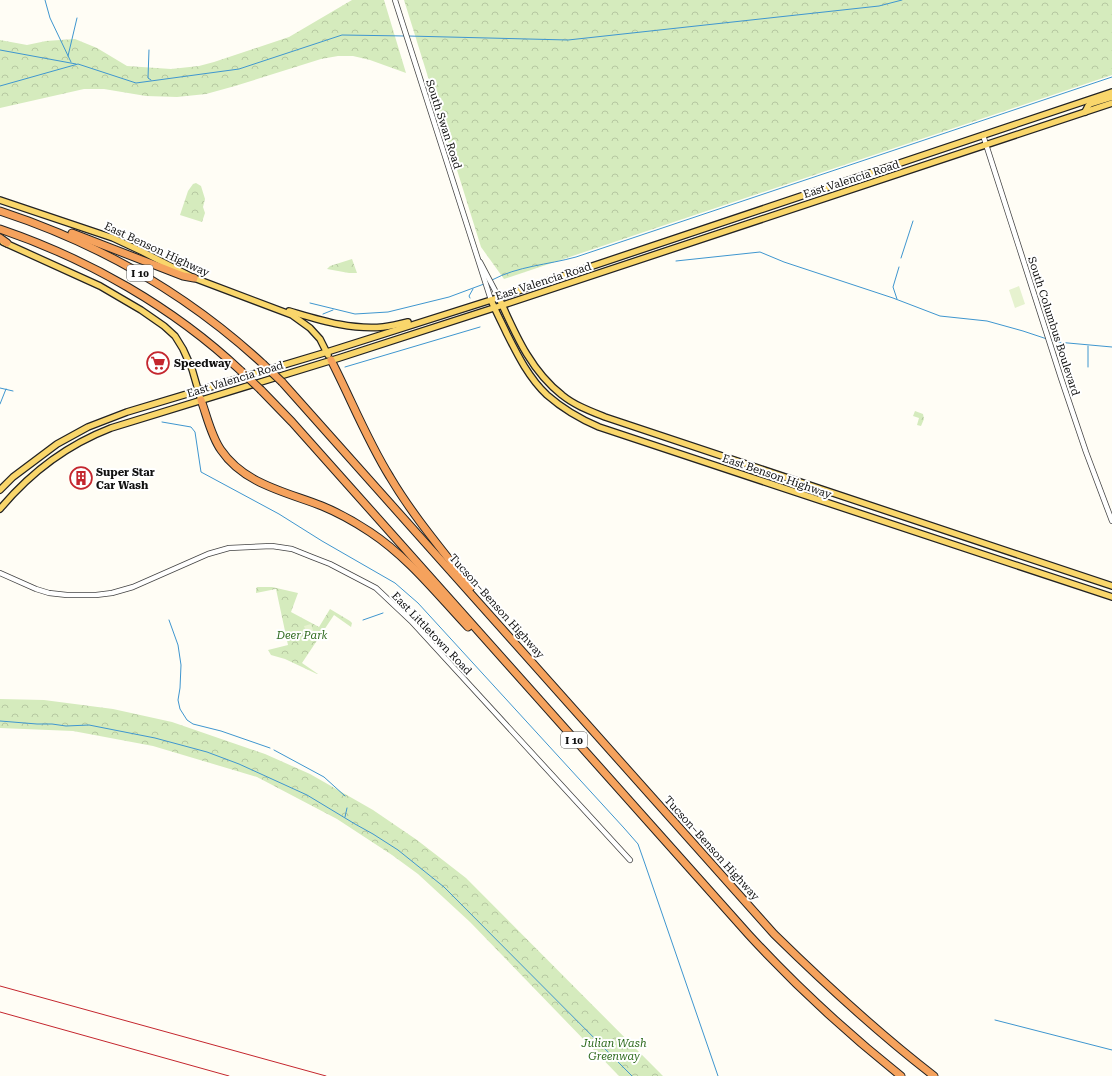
<svg xmlns="http://www.w3.org/2000/svg" width="1112" height="1076" font-family="'Roboto Serif',serif">
  <style>
    .park { fill: url(#park-crowns) }
    .pitch { fill: #e6f2cf }
    .lines { fill: none; stroke-linecap: round; stroke-linejoin: round }
    .stream { stroke: #3f96cf; stroke-width: 1 }
    .minor-casing { stroke: #444; stroke-width: 6 }
    .major-casing { stroke: #222; stroke-width: 8 }
    .highway-casing { stroke: #222; stroke-width: 9 }
    .minor { stroke: #fff; stroke-width: 4.5 }
    .major { stroke: #f9d66b; stroke-width: 5.5 }
    .highway { stroke: #f5a25d; stroke-width: 7 }
    .rail { stroke: #c4262e; stroke-width: 1 }
    .highway-bridge-casing { stroke: #222; stroke-width: 9; stroke-linecap: butt }
    .highway-bridge { stroke: #f5a25d; stroke-width: 7 }
    .labels { text-anchor: middle; stroke-width: 4; stroke-linejoin: round; paint-order: stroke }
    .shield { fill: #fff; stroke: #585858; stroke-width: 1 }
    .shield-label { font-size: 10px; font-weight: bold; fill: #111 }
    .street-label { font-size: 11px; fill: #111; stroke: #fff }
    .poi-label { font-size: 11px; font-weight: bold; fill: #111; stroke: #fff; text-anchor: start }
    .park-label { font-size: 11px; font-style: italic; fill: #2f6b1f; stroke: #fff }
  </style>
  <defs>
    <pattern id="park-crowns" width="20" height="18" patternUnits="userSpaceOnUse"><rect width="20" height="18" fill="#d5ebbd"/><path d="M2 6a3 3 0 1 1 6 0M12 15a3 3 0 1 1 6 0" fill="none" stroke="#b6c8a1"/></pattern>
  </defs>
  <rect width="100%" height="100%" fill="#fffdf5"/>
  <g class="park">
    <polygon points="352,0 384,0 406,73 370,60 353,56 338,56 321,59 235,86 206,94 177,97 146,96 104,89 84,89 0,108 0,40 27,45 46,41 75,39 97,48 127,66 171,69 199,66 214,62 289,37"/>
    <polygon points="404,0 1112,0 1112,75 504,279 481,247"/>
    <polygon points="196,183 201,186 205,199 203,207 205,213 202,222 180,215 188,191 193,184"/>
    <polygon points="352,259 357,273 349,273 327,269 330,266"/>
    <polygon points="915,411 923,414 924,419 921,426 917,425 919,418 913,416"/>
    <polygon points="257,587 272,587 298,593 291,612 319,627 330,609 350,621 352,623 351,627 334,615 302,663 318,674 317,674 285,659 271,655 268,650 288,645 276,589 256,593 256,589"/>
    <polygon points="0,699 44,700 113,709 172,722 265,754 310,774 373,810 417,840 466,878 663,1076 619,1076 470,922 418,874 392,855 337,819 257,777 153,746 73,731 0,728"/>
  </g>
  <g class="pitch">
    <polygon points="1019,286 1025,304 1015,308 1009,290"/>
    <polygon points="311,624 314,633 307,635 304,626"/>
  </g>
  <g class="lines">
    <g class="stream">
      <polyline points="45,0 50,18 71,62"/>
      <polyline points="408,36 568,40 879,6 902,0"/>
      <polyline points="0,50 76,64"/>
      <polyline points="149,50 148,78 151,80"/>
      <polyline points="68,56 77,18"/>
      <polyline points="0,86 78,64 136,83 239,69 342,35 405,36"/>
      <polyline points="901,258 913,221"/>
      <polyline points="676,261 760,252 784,262 893,298 940,316 987,321 1023,331 1047,339"/>
      <path d="M492,280C518,266 547,265 576,257L1112,77"/>
      <polyline points="470,298 469,296 473,289"/>
      <polyline points="897,299 893,287 899,267"/>
      <polyline points="310,303 355,314 388,312 449,297 484,284"/>
      <polyline points="323,314 333,310"/>
      <polyline points="1052,340 1057,342 1112,347"/>
      <polyline points="345,367 480,327"/>
      <polyline points="1088,367 1088,346"/>
      <polyline points="0,388 13,391"/>
      <polyline points="0,404 6,389"/>
      <polyline points="162,422 191,427 195,432 201,472 279,514 322,541 395,583 418,603 624,828 638,844 645,864 718,1076"/>
      <polyline points="169,620 178,645 181,665 180,688 178,700 180,709 187,720 193,724 221,731 270,748"/>
      <polyline points="363,620 383,613"/>
      <polyline points="0,721 37,724 52,724 66,726 89,725 155,738 207,752 239,764 307,795 355,824 373,834 398,850 444,887 632,1076"/>
      <polyline points="274,750 324,777 345,796"/>
      <polyline points="345,817 347,808"/>
      <polyline points="995,1020 1112,1050"/>
    </g>
    <g class="minor-casing">
      <g id="minor">
        <polyline points="395,0 491,300"/>
        <polyline points="983,135 1061,378 1086,452 1112,521"/>
        <polyline points="480,262 499,298"/>
        <polyline points="0,573 36,589 49,593 67,595 96,595 112,593 133,587 208,554 229,548 272,546 292,549 312,557 330,564 376,588 411,621 630,860"/>
      </g>
    </g>
    <g class="major-casing">
      <g id="major">
        <polyline points="1085,112 1088,106 1090,104 1112,97"/>
        <polyline points="0,200 113,238 143,252 194,278 292,315 310,328 320,339 328,355"/>
        <polyline points="3,242 100,286 141,310 164,326 175,336 183,349 192,369 201,400"/>
        <path d="M499,298C515,333 530,370 562,395C574,405 590,411 605,417L1112,586"/>
        <path d="M491,300C496,312 502,323 507,334C518,356 529,378 547,395C563,409 580,419 599,427L1112,597"/>
        <path d="M289,311C320,320 350,330 383,327C392,326 400,324 408,322"/>
        <polyline points="0,490 13,477 57,444 88,427 127,412 327,352 491,300 1112,92"/>
        <path d="M0,509C30,473 67,445 111,428L339,358L503,305L1112,103"/>
      </g>
    </g>
    <g class="highway-casing">
      <g id="highway">
        <path d="M0,211C98,243 187,294 263,364"/>
        <path d="M0,229C88,259 173,307 241,371"/>
        <polyline points="72,233 183,276 194,278"/>
        <polyline points="0,238 7,243"/>
        <path d="M331,360C351,399 367,440 390,477C413,516 443,551 471,587"/>
        <path d="M282,382L774,934C825,984 877,1032 934,1076"/>
        <path d="M261,390L292,422L749,935C796,986 847,1033 901,1076"/>
        <path d="M201,400C207,416 211,436 221,450C244,484 286,492 322,506C339,513 355,522 370,532C408,557 437,594 468,627"/>
      </g>
    </g>
    <use href="#minor" class="minor"/>
    <use href="#major" class="major"/>
    <use href="#highway" class="highway"/>
    <g class="rail">
      <polyline points="0,986 326,1076"/>
      <polyline points="0,1012 229,1076"/>
    </g>
    <g class="highway-bridge-casing">
      <g id="highway-bridge">
        <polyline points="263,364 282,382"/>
        <polyline points="241,371 261,390"/>
      </g>
    </g>
    <use href="#highway-bridge" class="highway-bridge"/>
  </g>
  <defs>
    <g id="supermarket-ring" transform="scale(1.15)"><circle r="9.5" fill="#fff" stroke="#c4262e" stroke-width="1.5"/><path d="M-6-5.5h2.5l.6 2H6L4.5 2H-2.5L-4.4-4H-6ZM-1.5 3.2a1.3 1.3 0 1 0 .1 0ZM3 3.2a1.3 1.3 0 1 0 .1 0Z" fill="#c4262e"/></g>
    <g id="building-ring" transform="scale(1.15)"><circle r="9.5" fill="#fff" stroke="#c4262e" stroke-width="1.5"/><path d="M-4-6H4V6H1V3H-1V6H-4ZM-2.5-4.3h1.7v1.8h-1.7ZM.8-4.3h1.7v1.8H.8ZM-2.5-1h1.7V.8h-1.7ZM.8-1h1.7V.8H.8Z" fill="#c4262e"/></g>
  </defs>
  <g fill-rule="evenodd">
    <use href="#supermarket-ring" x="158" y="363"/>
    <use href="#building-ring" x="81" y="478"/>
  </g>
  <g class="labels">
    <g class="shield">
      <rect x="127" y="265" width="26" height="16" rx="3"/>
      <rect x="561" y="732" width="26" height="16" rx="3"/>
    </g>
    <g class="shield-label">
      <text x="140" y="277">I 10</text>
      <text x="574" y="744">I 10</text>
    </g>
    <g class="street-label">
      <text transform="translate(444 124) rotate(72)" y="4">South Swan Road</text>
      <text transform="translate(851 179) rotate(-18)" y="4">East Valencia Road</text>
      <text transform="translate(157 249) rotate(25)" y="4">East Benson Highway</text>
      <text transform="translate(543 281) rotate(-18)" y="4">East Valencia Road</text>
      <text transform="translate(1054 326) rotate(72)" y="4">South Columbus Boulevard</text>
      <text transform="translate(235 379) rotate(-17)" y="4">East Valencia Road</text>
      <text transform="translate(777 476) rotate(19)" y="4">East Benson Highway</text>
      <text transform="translate(497 606) rotate(48)" y="4">Tucson–Benson Highway</text>
      <text transform="translate(432 633) rotate(46)" y="4">East Littletown Road</text>
      <text transform="translate(712 848) rotate(48)" y="4">Tucson–Benson Highway</text>
    </g>
    <g class="poi-label">
      <text x="174" y="367">Speedway</text>
      <text x="96" y="476">Super Star<tspan x="96" dy="13">Car Wash</tspan></text>
    </g>
    <g class="park-label">
      <text x="302" y="639">Deer Park</text>
      <text x="614" y="1047">Julian Wash<tspan x="614" dy="13">Greenway</tspan></text>
    </g>
  </g>
</svg>
